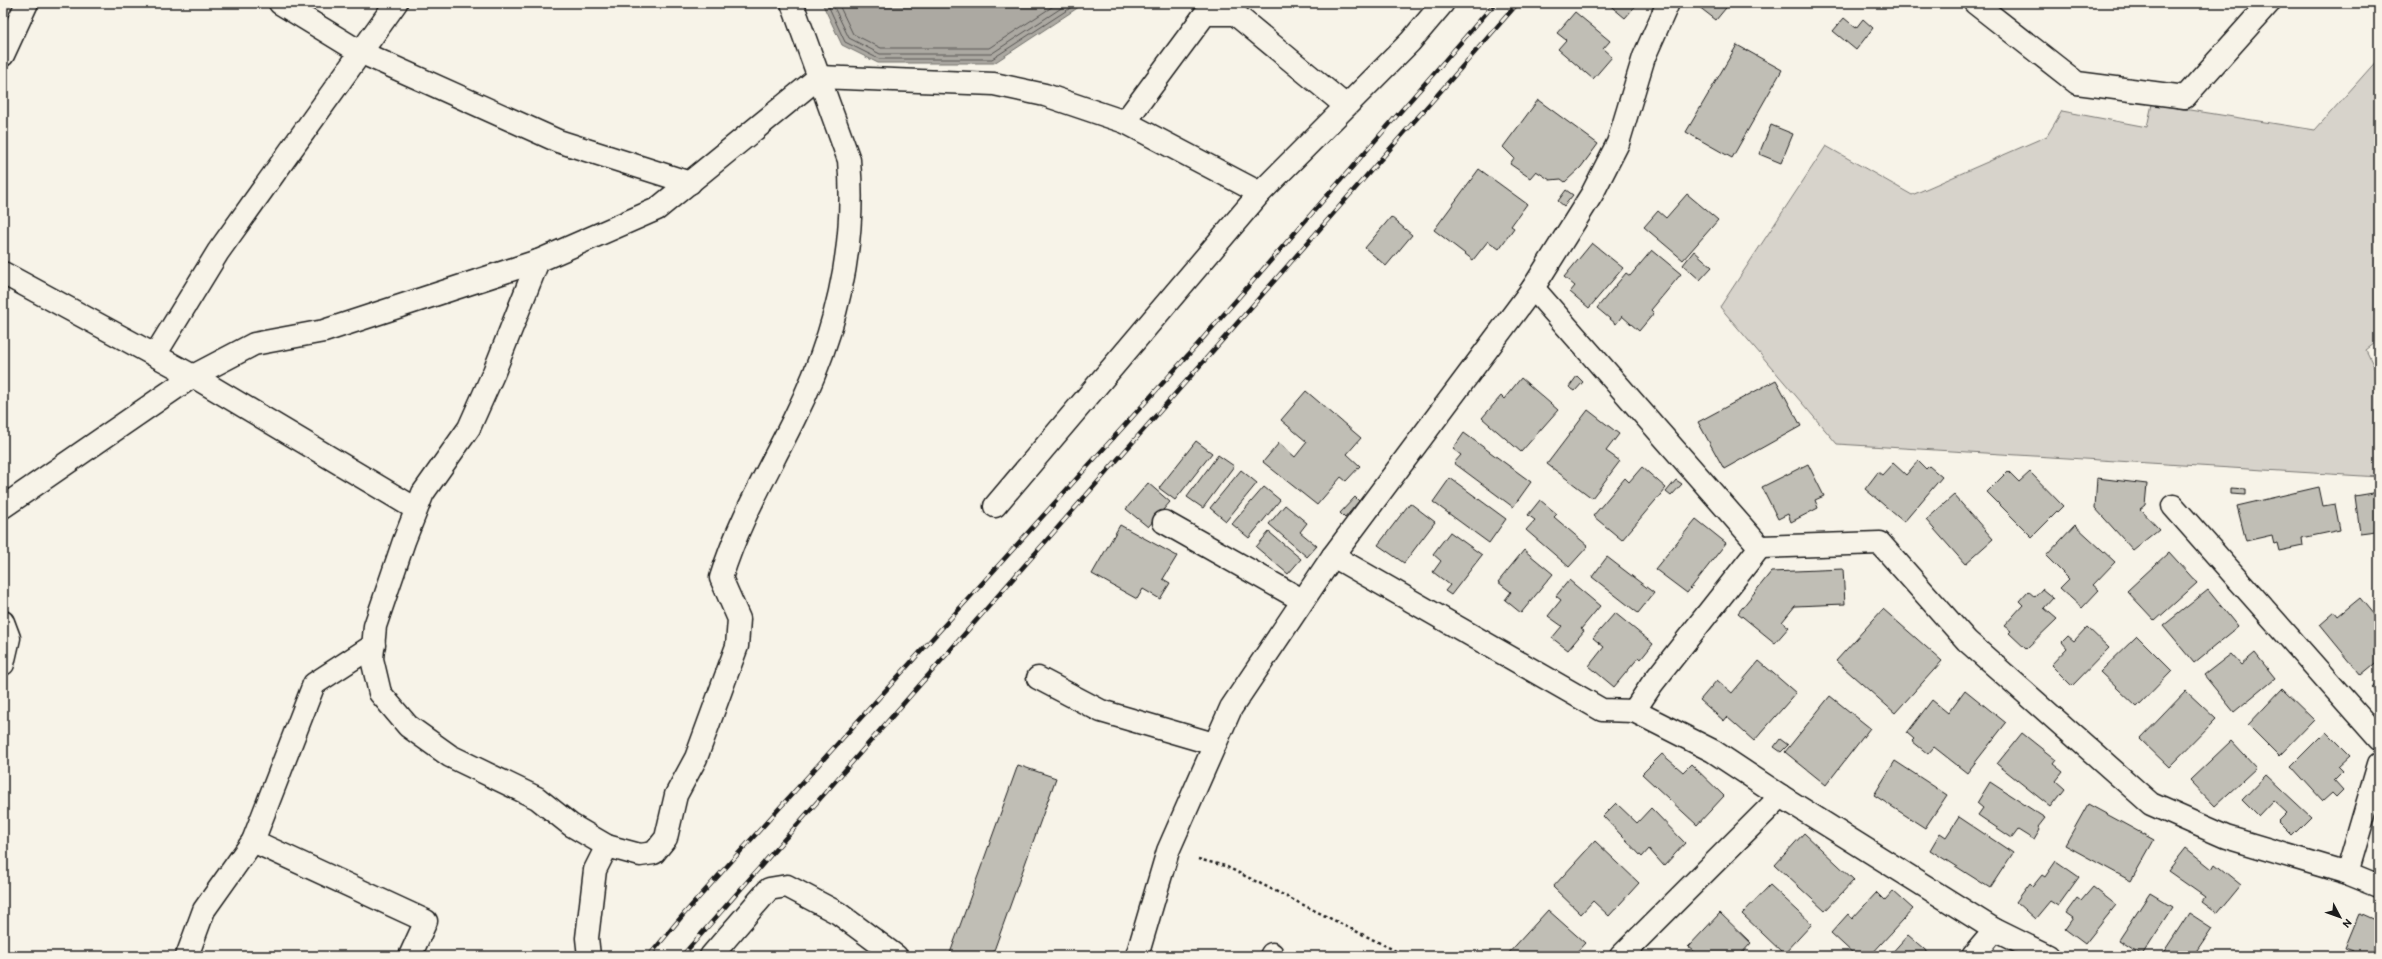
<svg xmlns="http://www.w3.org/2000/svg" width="2382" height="959" font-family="Itim,sans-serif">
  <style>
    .green { fill: #d7d3cb; stroke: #7a7874 }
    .water { fill: #aca9a2; stroke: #72716c }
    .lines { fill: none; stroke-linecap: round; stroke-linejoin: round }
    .shore { stroke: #565452; stroke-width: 1 }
    .building { fill: #c0beb5; stroke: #1c1c1c }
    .street-casing { stroke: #1c1c1c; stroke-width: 25 }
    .path { stroke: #1c1c1c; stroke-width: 2.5; stroke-dasharray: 3 3; stroke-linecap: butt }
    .street { stroke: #f7f3e8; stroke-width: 22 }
    .rail-casing { stroke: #1c1c1c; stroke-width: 4.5 }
    .rail { stroke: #f7f3e8; stroke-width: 3; stroke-dasharray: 9; stroke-linecap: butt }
  </style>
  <rect width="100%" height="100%" fill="#f7f3e8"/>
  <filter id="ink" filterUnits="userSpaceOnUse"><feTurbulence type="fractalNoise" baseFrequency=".025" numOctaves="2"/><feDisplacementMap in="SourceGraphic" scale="8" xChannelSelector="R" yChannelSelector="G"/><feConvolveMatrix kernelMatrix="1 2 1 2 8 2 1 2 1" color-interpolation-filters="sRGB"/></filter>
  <g filter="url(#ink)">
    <polygon class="green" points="2379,58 2379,340 2366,350 2379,377 2379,477 1837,444 1720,307 1826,146 1912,195 2047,136 2062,111 2147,127 2152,104 2315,130"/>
    <polygon class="water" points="822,3 1085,3 994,63 878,63 842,45"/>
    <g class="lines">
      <g class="shore">
        <polyline points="827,3 845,42 879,59 992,59 1078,3"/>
        <polyline points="832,3 849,38 880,54 991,54 1069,3"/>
        <polyline points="838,3 853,34 881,48 989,48 1058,3"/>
      </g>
    </g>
    <g class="building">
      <polygon points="1607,3 1638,3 1625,18"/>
      <polygon points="1694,3 1730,3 1716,20"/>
      <polygon points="1575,12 1610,41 1603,49 1612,57 1593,79 1558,49 1566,40 1557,33"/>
      <polygon points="1844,18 1856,28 1863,19 1873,28 1856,50 1833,31"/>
      <polygon points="1737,45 1782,70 1732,158 1686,132"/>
      <polygon points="1538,100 1598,144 1581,167 1565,182 1561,179 1550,180 1536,171 1530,178 1510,164 1514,158 1503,147"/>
      <polygon points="1771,125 1793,134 1781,163 1759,154"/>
      <polygon points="1479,169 1527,204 1511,226 1514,228 1499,249 1488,241 1473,260 1434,230"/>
      <polygon points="1566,190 1573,195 1564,206 1558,201"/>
      <polygon points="1687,194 1718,220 1683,260 1644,227 1658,211 1666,218"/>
      <polygon points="1391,217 1412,235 1386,266 1365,248"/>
      <polygon points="1592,243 1623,268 1589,308 1570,292 1575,286 1564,277"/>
      <polygon points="1652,250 1681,274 1651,310 1654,313 1639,331 1622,316 1616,324 1597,308 1626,273 1630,276"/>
      <polygon points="1694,251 1712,267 1700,280 1683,265"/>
      <polygon points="1577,376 1583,382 1575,391 1569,387"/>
      <polygon points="1521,378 1558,410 1521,452 1482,418 1501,396 1504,399"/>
      <polygon points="1776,380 1801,426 1724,469 1698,422"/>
      <polygon points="1306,391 1361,438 1347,454 1360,466 1346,481 1341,477 1317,505 1263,462 1279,443 1295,457 1307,442 1281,420"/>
      <polygon points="1588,410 1619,434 1606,451 1620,461 1592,498 1547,464"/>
      <polygon points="1464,433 1531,482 1513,507 1454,463 1461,455 1453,449"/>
      <polygon points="1196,441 1212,453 1175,500 1159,488"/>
      <polygon points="1218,455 1234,466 1203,508 1187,497"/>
      <polygon points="1918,461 1926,469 1929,466 1942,477 1904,522 1865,489 1878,472 1882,475 1893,463 1906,475"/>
      <polygon points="1808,464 1824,496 1815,500 1818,508 1791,522 1788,514 1778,519 1762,487"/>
      <polygon points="1642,467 1666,488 1622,540 1593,516 1625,478 1629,482"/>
      <polygon points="1241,470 1257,483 1226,521 1210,508"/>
      <polygon points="2008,471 2019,482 2030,472 2063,506 2032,537 1987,492"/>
      <polygon points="1450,478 1506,519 1489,543 1433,502"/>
      <polygon points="2097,478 2147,484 2145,505 2140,509 2159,529 2133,550 2095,508"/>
      <polygon points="1676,480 1682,484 1671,496 1666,492"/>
      <polygon points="1148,483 1170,502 1148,527 1126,509"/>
      <polygon points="1264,487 1280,500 1249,538 1232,524"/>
      <polygon points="2319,487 2323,506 2335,504 2340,530 2302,538 2303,546 2279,551 2277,543 2274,544 2272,535 2246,541 2237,506"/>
      <polygon points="2231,488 2246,489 2246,495 2231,494"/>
      <polygon points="2379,492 2379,550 2376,531 2360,533 2355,496"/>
      <polygon points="1954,495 1993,539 1965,564 1926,520"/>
      <polygon points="1355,497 1359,501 1345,518 1340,513"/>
      <polygon points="1540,500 1557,514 1554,517 1588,546 1569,567 1526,530 1535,520 1528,515"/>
      <polygon points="1410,503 1435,522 1404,563 1378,545"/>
      <polygon points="1285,505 1307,523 1300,532 1317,546 1307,557 1269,524"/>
      <polygon points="1696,519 1726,543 1687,593 1655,569"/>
      <polygon points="1120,525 1177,556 1163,579 1170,583 1160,599 1143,589 1137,599 1092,574"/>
      <polygon points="2075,525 2115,562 2093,585 2099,590 2082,608 2060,588 2069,579 2046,556"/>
      <polygon points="1269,532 1301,559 1288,574 1256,547"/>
      <polygon points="1450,532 1482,555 1451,595 1445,591 1450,585 1433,572 1441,561 1433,554"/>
      <polygon points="1524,550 1553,574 1521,613 1505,600 1511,592 1498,582"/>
      <polygon points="2169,552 2197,583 2155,621 2127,591"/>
      <polygon points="1607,557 1654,593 1638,613 1592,577"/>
      <polygon points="1843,569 1845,604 1795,606 1782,622 1789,627 1775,643 1738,613 1771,572"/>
      <polygon points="1569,580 1600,606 1581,629 1584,631 1568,650 1552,638 1562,626 1548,616 1561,600 1556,596"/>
      <polygon points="2042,589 2053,598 2044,608 2057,619 2026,649 2009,633 2011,631 2004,626 2023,605 2019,601 2028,591 2035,597"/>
      <polygon points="2208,590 2238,627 2194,663 2163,626"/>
      <polygon points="2360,598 2379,621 2379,660 2361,675 2320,625 2335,612 2338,616"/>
      <polygon points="1883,609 1942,661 1895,713 1836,661"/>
      <polygon points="1615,613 1653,644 1641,659 1639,657 1614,687 1589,666 1604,647 1593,638"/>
      <polygon points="2087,627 2109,648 2072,686 2051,665 2067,648 2062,642 2068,636 2074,641"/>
      <polygon points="2137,636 2172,671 2137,707 2100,672"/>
      <polygon points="2255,653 2275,678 2234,712 2204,675 2231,654 2241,665"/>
      <polygon points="1759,661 1796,693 1754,741 1727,717 1724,721 1700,700 1717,680 1732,693"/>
      <polygon points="2379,680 2379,694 2372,688"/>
      <polygon points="2282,689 2314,720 2279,756 2248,725"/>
      <polygon points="1965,690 2006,723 1967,773 1934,747 1928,754 1912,741 1914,739 1907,733 1932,700 1948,713"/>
      <polygon points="2186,691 2216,719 2169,767 2140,739"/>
      <polygon points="1830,696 1870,728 1826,785 1785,752"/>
      <polygon points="2326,731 2350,755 2338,766 2343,771 2334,780 2343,790 2336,797 2332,793 2323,801 2291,766"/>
      <polygon points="2022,733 2056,760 2053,764 2063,772 2056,781 2065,789 2051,807 1997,764"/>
      <polygon points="1780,739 1788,745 1781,752 1774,747"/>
      <polygon points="2231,741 2256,768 2215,806 2190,780"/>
      <polygon points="1662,754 1683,772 1691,764 1724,796 1697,825 1642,774"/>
      <polygon points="1895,761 1947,795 1925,828 1874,795"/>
      <polygon points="1018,765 1056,778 992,956 949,956"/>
      <polygon points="2266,775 2311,817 2292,836 2278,822 2287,813 2273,800 2258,816 2242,800"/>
      <polygon points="1990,782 2045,818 2038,827 2040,830 2034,840 2018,830 2012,838 1978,815 1983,808 1977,803"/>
      <polygon points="1616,803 1637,823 1651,808 1685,843 1664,866 1649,849 1642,857 1603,816"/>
      <polygon points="2088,804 2154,840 2131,881 2065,845"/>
      <polygon points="1959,817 2013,853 1990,888 1930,850 1940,833 1946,837"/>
      <polygon points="1804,833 1854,880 1825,911 1775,865"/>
      <polygon points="1595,841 1639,883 1609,916 1593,901 1581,914 1553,887"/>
      <polygon points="2186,848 2212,869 2215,864 2241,885 2218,913 2202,901 2205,897 2168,871"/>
      <polygon points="2056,861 2079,877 2058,906 2050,901 2035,919 2016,902 2030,883 2033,886 2042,875 2045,877"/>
      <polygon points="1770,885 1812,924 1784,954 1742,914"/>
      <polygon points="2093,887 2116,905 2085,944 2065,929 2073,918 2066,913 2077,898 2081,901"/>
      <polygon points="1893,891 1913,909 1870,956 1856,956 1831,933 1848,914 1852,919 1877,892 1885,900"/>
      <polygon points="2150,893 2173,907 2142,955 2119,940"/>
      <polygon points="1548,910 1585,943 1573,956 1506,956"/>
      <polygon points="1720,913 1751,943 1741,954 1743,956 1699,956 1688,947"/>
      <polygon points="2189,913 2212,928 2193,956 2161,956"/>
      <polygon points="2359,914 2379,923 2379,956 2351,956 2353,951 2345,948"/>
      <polygon points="1908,935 1932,956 1889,956"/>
    </g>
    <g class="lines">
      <g class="street-casing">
        <g id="street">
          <polyline points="280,3 360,52 558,141 690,183"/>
          <polyline points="1975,3 2077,83 2185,97 2269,3"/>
          <polyline points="3,55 27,3"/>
          <polyline points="1125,122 1205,14 1235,14 1346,106"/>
          <path d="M538,261L494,372L469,428L423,493L404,541L375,626L372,659L380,693L408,726L450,756L537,798L571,825L607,846L640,855L654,853L666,838L676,795L696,758L737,646L739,619L721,578C738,522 768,472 794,419C835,337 857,252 849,160L792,3"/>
          <polyline points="3,273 193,376 416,509"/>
          <polyline points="1533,288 1760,547 1880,543 1967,641 2151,804 2226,837 2347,873 2379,886"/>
          <polyline points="155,355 218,252 396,3"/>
          <polyline points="995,506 1260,193 1410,42 1443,3"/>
          <polyline points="2173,506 2379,739"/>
          <polyline points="3,507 193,376 254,344 324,331 538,261 657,209 819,77 994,84 1045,95 1125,122 1260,193"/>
          <polyline points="1164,522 1302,600"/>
          <polyline points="1333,556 1602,710 1634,711 1652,684 1760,547"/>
          <polyline points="3,622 9,638 3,664"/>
          <polyline points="1038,678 1101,711 1214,744"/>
          <polyline points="1634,711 1713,751 1781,796 1995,930 1973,956"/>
          <polyline points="253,841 426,921 410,956"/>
          <polyline points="2347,873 2379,764"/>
          <polyline points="1995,930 2048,956"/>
          <polyline points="187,956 204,910 253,841 314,684 374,645"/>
          <polyline points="589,956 587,938 595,870 607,846"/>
          <polyline points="711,956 769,889 787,886 838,913 896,956"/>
          <polyline points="1137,956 1168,851 1231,708 1333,556 1533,288 1592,194 1618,143 1644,57 1668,3"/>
          <polyline points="1271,956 1272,954"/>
          <polyline points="1621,956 1781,796"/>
        </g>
      </g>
      <polyline class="path" points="1198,859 1225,866 1406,956"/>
      <use href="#street" class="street"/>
      <g class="rail-casing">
        <g id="rail">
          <polyline points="649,956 683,915 1198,344 1495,3"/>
          <polyline points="682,956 1518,3"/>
        </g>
      </g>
      <use href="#rail" class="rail"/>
    </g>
  </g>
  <rect width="2382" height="959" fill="none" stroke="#f7f3e8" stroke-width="16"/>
  <rect x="8" y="8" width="2366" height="943" fill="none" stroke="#1c1c1c" stroke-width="1.5" filter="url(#ink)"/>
  <g transform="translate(2340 917) rotate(131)" stroke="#f7f3e8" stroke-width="3" paint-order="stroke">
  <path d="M0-3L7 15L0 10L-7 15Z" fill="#1c1c1c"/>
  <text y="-6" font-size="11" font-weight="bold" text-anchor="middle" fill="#1c1c1c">N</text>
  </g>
</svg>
